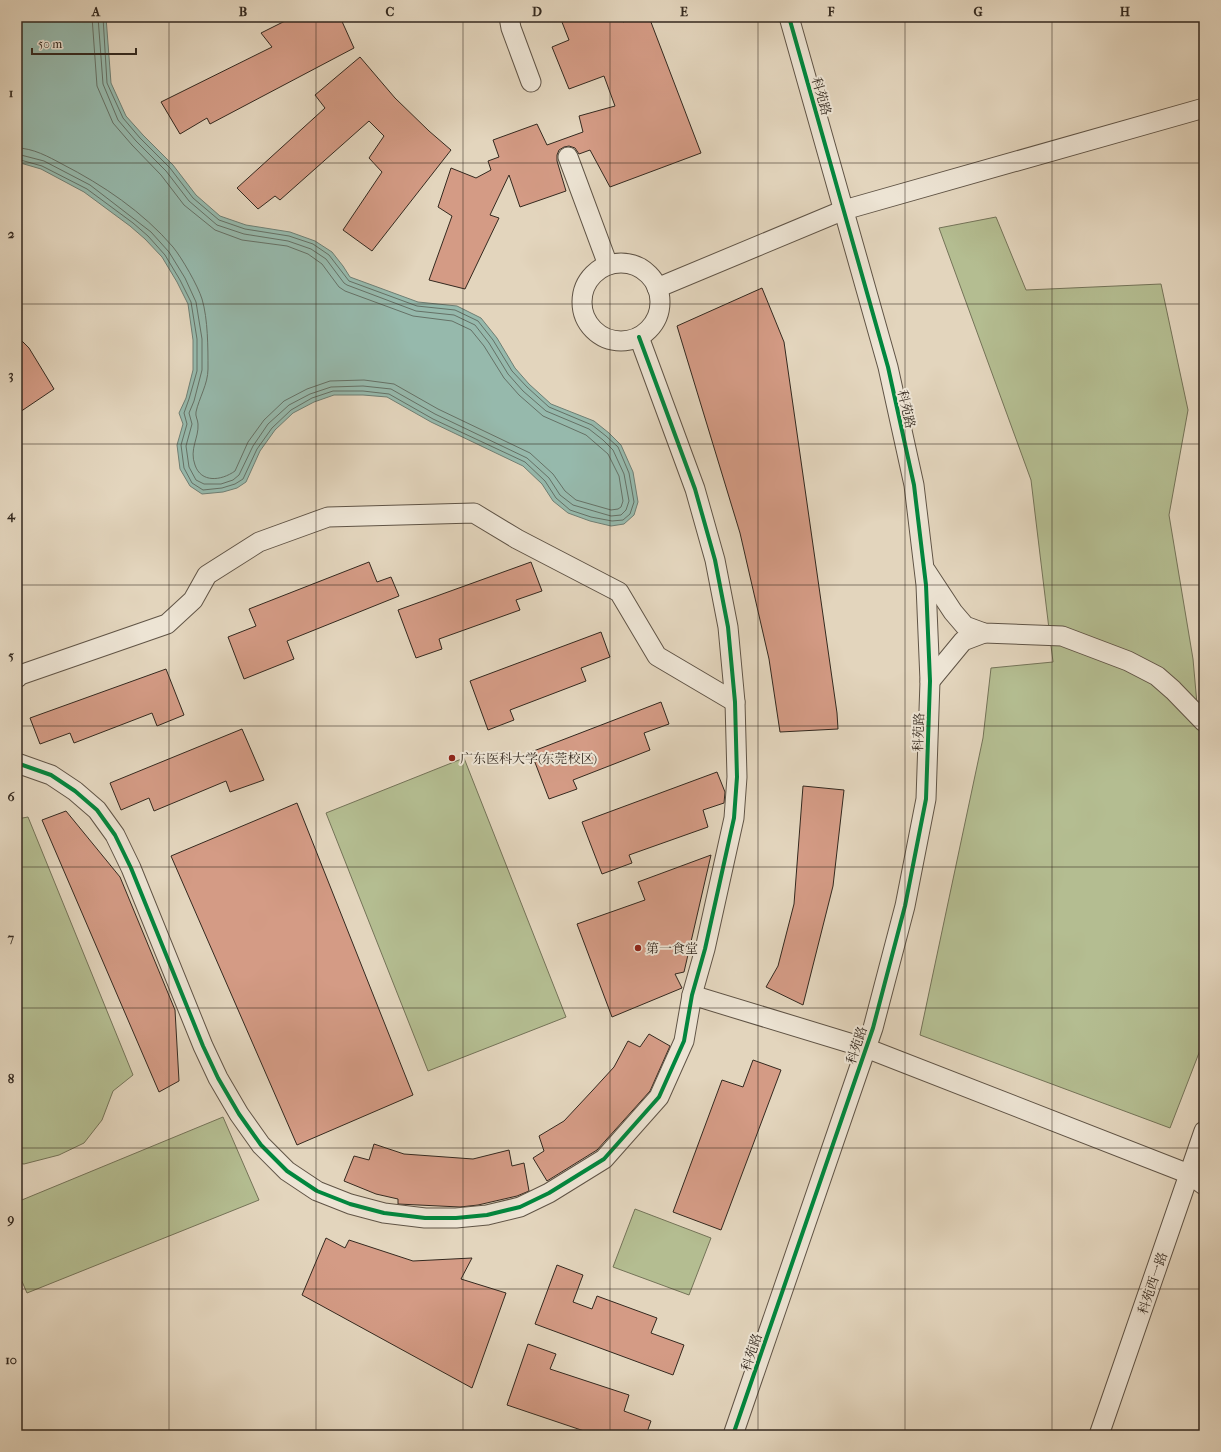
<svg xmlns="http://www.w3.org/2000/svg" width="1221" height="1452" font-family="'IM FELL French Canon','Noto Serif SC',serif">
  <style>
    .green { fill: #b4bd91; stroke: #747358 }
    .water { fill: #96b9ac; stroke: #6f7f74 }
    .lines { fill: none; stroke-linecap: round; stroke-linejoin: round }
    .shore { stroke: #657166; stroke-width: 1 }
    .building { fill: #d49b85; stroke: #34291f }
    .minor-casing { stroke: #605446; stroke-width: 21 }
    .minor { stroke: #ede4d4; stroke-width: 19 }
    .cycleway-casing { stroke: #ede4d4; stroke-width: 6 }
    .cycleway { stroke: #00873e; stroke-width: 4 }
    .grid { fill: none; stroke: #34291f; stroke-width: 1; stroke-opacity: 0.55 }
    .poi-dot { fill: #8f2418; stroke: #ede4d4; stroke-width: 1.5 }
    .labels { text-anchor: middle; stroke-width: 4; stroke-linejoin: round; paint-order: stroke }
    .street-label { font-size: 13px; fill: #34291f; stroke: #ede4d4 }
    .poi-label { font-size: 13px; fill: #34291f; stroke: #ede4d4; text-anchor: start }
    .neatline { fill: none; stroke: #34291f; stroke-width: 1.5 }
    .grid-label { font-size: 13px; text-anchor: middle; font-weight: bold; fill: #34291f }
  </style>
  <rect width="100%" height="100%" fill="#e3d5bd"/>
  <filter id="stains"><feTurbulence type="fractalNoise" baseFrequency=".005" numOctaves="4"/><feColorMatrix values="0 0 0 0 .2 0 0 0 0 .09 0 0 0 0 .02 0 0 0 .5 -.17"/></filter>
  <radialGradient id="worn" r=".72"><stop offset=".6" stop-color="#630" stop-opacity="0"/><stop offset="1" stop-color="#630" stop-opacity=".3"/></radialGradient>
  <g class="green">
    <polygon points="996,217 1026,290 1161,284 1188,410 1169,515 1193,659 1204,783 1204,1040 1170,1128 920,1035 983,738 991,668 1053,662 1031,480 939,228"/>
    <polygon points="464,758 566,1017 428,1071 326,813"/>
    <polygon points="28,817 133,1075 113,1091 102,1120 84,1143 59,1155 24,1164 17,1163 17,819"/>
    <polygon points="223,1117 259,1200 27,1293 17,1270 17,1202"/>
    <polygon points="635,1209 711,1238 689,1295 613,1267"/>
  </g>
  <polygon class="water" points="17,17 106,17 111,83 126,116 143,135 173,165 196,195 220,216 246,225 290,232 315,241 332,252 343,266 350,277 418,302 457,306 481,318 497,338 515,368 529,384 551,404 594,421 609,433 621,445 633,472 638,502 634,515 624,524 611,526 590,521 568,513 553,501 542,484 523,466 431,422 387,397 363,395 334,395 314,402 293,413 275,430 260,451 246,482 237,488 223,492 202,494 190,486 180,469 177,445 183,424 179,413 186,398 193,370 193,340 188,304 177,282 162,257 145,239 130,226 84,192 41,169 17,162"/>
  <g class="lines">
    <g class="shore">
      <path d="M17,148C33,148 49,157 62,164C103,185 143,212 173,247C182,258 198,286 202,299C208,319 208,348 208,369C208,384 199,398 196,412C195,416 198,420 198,424C199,438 189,449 195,465C201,483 221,481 235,471L248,442L264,420L284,401L307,389L330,381L364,380L394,384L438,409L530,453L553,474L565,491L576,500L611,510L618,509L621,507L623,501L619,476L608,454L586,435L543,416L519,395L504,378L484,346L471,330L452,321L413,316L345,291L339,287L322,264L308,254L287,246L242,240L215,230L184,205L161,175L132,145L113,123L97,86L92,17"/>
      <polyline points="17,154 44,161 90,185 151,232 169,252 185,278 196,302 202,339 202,370 194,401 189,413 192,424 186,446 189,467 196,480 204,484 221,484 233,480 239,475 253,446 268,424 289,405 310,394 331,387 363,386 391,389 435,414 527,458 549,478 560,495 573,505 611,516 621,515 626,510 629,501 624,474 613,450 603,440 589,429 546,411 523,391 508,374 489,343 475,325 454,315 416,311 347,285 344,283 326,259 311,249 288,241 244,234 217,225 189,201 166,171 136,141 118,120 103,84 98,17"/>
      <polyline points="17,159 42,166 87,189 133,223 148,236 165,255 180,280 191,302 197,339 197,371 189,399 184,413 187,424 181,445 184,468 192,483 203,490 222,488 235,484 243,479 257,449 272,428 291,410 312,398 333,391 363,391 389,394 433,419 525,462 545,481 556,498 570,510 591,517 612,521 623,520 630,514 634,502 629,473 618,447 606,436 592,425 549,407 527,387 512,371 493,340 478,321 455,310 417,306 349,281 329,255 313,244 289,236 245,229 219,220 193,198 170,168 140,138 123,118 107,83 103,17"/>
    </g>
  </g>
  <g class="building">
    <polygon points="293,17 340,17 354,48 210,124 207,118 180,134 161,102 272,47 261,33"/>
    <polygon points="560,17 622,17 623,22 635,17 649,17 701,153 610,187 590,150 579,154 575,148 569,146 564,147 559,150 557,155 557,161 566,191 520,207 509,175 490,215 499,218 465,289 429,280 452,216 438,207 451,168 476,178 491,170 488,161 499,157 493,140 537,124 547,145 583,132 579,116 615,106 604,76 569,89 552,47 569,40"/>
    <polygon points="360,57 395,98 429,131 451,150 372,251 343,230 382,172 369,158 384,136 369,121 280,200 275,196 258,209 237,188 325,108 315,95"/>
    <polygon points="762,288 784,342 837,713 838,729 780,732 769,659 740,533 677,326"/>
    <polygon points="17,336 29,348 54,389 17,414"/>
    <polygon points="369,562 377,582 391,577 399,596 287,641 294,659 244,679 228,637 256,626 249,609"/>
    <polygon points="531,562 542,591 516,600 520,610 439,639 442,649 416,658 398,610"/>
    <polygon points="601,632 610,657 581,668 586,681 510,710 514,720 488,730 470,681"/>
    <polygon points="166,669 184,715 157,726 152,713 74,743 70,733 40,744 30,718"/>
    <polygon points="661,702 669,724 644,733 650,750 573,780 577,789 549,799 531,752"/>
    <polygon points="242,729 264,780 230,792 226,781 154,811 149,798 121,810 110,783"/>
    <polygon points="717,772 725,792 724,803 703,810 708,827 629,855 632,863 602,874 582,822"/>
    <polygon points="803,786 844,790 833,886 803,1005 766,987 778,966 794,904"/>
    <polygon points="297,803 413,1095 297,1145 171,856"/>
    <polygon points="66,811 120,877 175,1010 179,1081 159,1092 42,820"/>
    <polygon points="711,855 684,972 675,974 682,988 612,1017 577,924 645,900 638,882"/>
    <polygon points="649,1034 670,1046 650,1091 597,1150 547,1181 533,1158 544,1151 539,1136 564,1121 592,1091 614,1067 628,1041 640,1047"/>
    <polygon points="753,1060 781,1070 721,1230 673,1212 722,1080 743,1087"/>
    <polygon points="374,1144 404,1154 473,1159 509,1150 512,1166 524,1163 529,1191 517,1196 478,1205 460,1207 398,1204 398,1199 376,1194 344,1181 354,1156 369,1160"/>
    <polygon points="326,1238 345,1248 349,1240 413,1261 472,1258 461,1279 506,1293 472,1388 302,1295"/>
    <polygon points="557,1265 583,1275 573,1302 592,1309 597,1296 657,1318 651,1333 684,1345 673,1375 535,1324"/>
    <polygon points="528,1344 556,1354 550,1369 629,1395 624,1411 651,1421 646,1435 596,1435 507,1405"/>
  </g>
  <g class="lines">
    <g class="minor-casing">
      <g id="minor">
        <polyline points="509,17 511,28 531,82"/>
        <polyline points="568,157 608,265"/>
        <circle cx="621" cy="302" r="39"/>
        <polyline points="657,288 844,210 1204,108"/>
        <polyline points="926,571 953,612 965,626 984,633 1062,636 1128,661 1157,676 1173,690 1204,722"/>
        <polyline points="17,678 20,675 167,624 193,600 207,575 259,542 328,517 474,513 517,539 619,592 657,656 735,702"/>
        <polyline points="930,681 963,641 984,633"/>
        <polyline points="17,763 51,775 75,791 97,810 115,835 131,868 203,1046 218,1078 239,1114 261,1145 287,1171 317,1191 350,1204 384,1213 425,1218 456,1218 487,1215 520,1207 549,1193 604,1159 659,1097 684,1041 692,995 705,949 734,818 737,777 735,702 728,627 715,560 695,489 639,337"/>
        <polyline points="692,995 866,1048 1189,1174 1204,1185"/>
        <polyline points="733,1435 873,1028 905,906 926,799 930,681 926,585 914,485 888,367 789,17"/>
        <polyline points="1099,1435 1204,1131"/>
      </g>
    </g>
    <use href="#minor" class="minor"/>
    <g class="cycleway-casing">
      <g id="cycleway">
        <polyline points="17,763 51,775 75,791 97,810 115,835 131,868 203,1046 218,1078 239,1114 261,1145 287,1171 317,1191 350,1204 384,1213 425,1218 456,1218 487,1215 520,1207 549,1193 604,1159 659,1097 684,1041 692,995 705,949 734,818 737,777 735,702 728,627 715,560 695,489 639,337"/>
        <polyline points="733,1435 873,1028 905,906 926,799 930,681 926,585 914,485 888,367 789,17"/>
      </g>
    </g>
    <use href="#cycleway" class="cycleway"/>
  </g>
  <path class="grid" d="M169,17V1435M316,17V1435M463,17V1435M610,17V1435M758,17V1435M905,17V1435M1052,17V1435M17,163H1204M17,304H1204M17,444H1204M17,585H1204M17,726H1204M17,867H1204M17,1008H1204M17,1148H1204M17,1289H1204"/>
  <g class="poi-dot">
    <circle cx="452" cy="758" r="4"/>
    <circle cx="638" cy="948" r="4"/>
  </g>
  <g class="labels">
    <g class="street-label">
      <text transform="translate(822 96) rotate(74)" y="5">科苑路</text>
      <text transform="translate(907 409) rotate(77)" y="5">科苑路</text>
      <text transform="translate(918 732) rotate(-88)" y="5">科苑路</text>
      <text transform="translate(856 1045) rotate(-71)" y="5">科苑路</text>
      <text transform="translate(1152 1283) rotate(-71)" y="5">科苑西一路</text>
      <text transform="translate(751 1352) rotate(-71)" y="5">科苑路</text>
    </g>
    <g class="poi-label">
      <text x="460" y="763">广东医科大学(东莞校区)</text>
      <text x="646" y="953">第一食堂</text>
    </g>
  </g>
  <rect width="1221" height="1452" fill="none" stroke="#e3d5bd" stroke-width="44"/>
  <path d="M32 48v6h104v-6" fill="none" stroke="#34291f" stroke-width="2"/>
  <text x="38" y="48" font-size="12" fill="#34291f" stroke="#ede4d4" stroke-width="3" paint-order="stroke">50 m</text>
  <rect x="22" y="22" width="1177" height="1408" class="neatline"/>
  <g class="grid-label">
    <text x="96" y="16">A</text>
    <text x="243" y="16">B</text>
    <text x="390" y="16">C</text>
    <text x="537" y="16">D</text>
    <text x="684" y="16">E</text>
    <text x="831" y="16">F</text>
    <text x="978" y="16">G</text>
    <text x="1125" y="16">H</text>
    <text x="11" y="97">1</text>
    <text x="11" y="238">2</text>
    <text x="11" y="379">3</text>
    <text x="11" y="519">4</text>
    <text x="11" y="660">5</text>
    <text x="11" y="801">6</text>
    <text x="11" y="942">7</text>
    <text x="11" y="1083">8</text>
    <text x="11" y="1223">9</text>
    <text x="11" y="1364">10</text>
  </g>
  <rect width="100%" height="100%" filter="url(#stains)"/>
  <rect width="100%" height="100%" fill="url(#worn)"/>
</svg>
